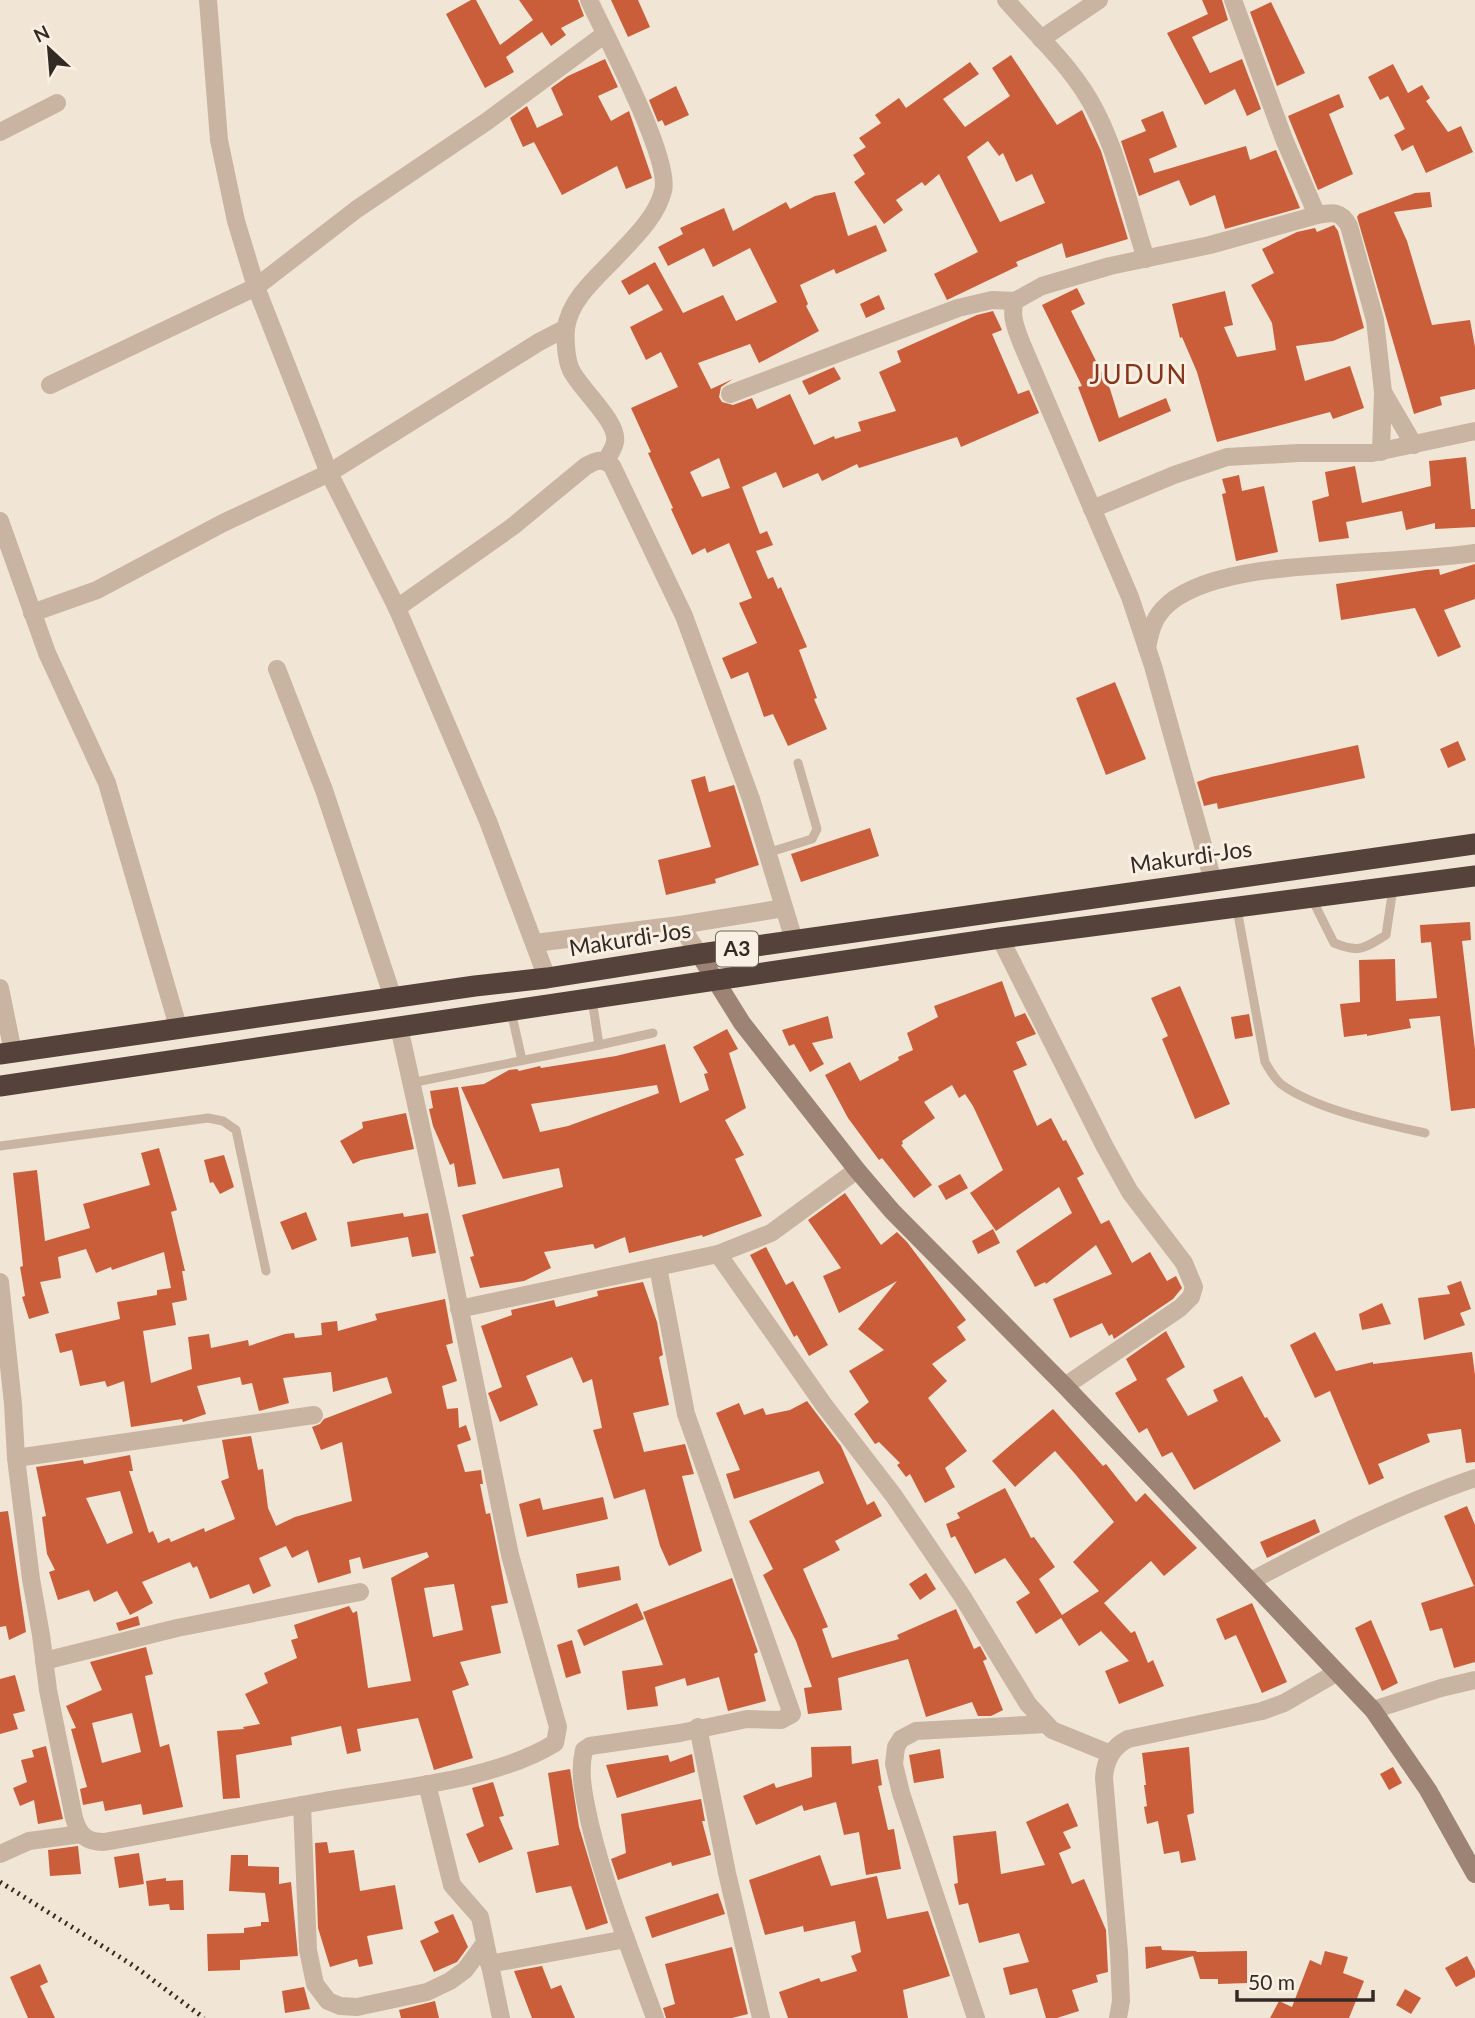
<svg xmlns="http://www.w3.org/2000/svg" width="1475" height="2018" font-family="Lato,sans-serif">
  <style>
    .building { fill: #ca5e3b; fill-rule: evenodd }
    .lines { fill: none; stroke-linecap: round; stroke-linejoin: round }
    .lane { stroke: #c9b4a2; stroke-width: 9 }
    .street { stroke: #c9b4a2; stroke-width: 18 }
    .secondary { stroke: #9d8374; stroke-width: 18 }
    .highway { stroke: #55433b; stroke-width: 21 }
    .rail { stroke: #342a25; stroke-width: 5; stroke-dasharray: 2 5; stroke-linecap: butt }
    .labels { text-anchor: middle; stroke-width: 6; stroke-linejoin: round; paint-order: stroke }
    .shield { fill: #f9efe2; stroke: #6f655e; stroke-width: 2 }
    .shield-label { font-size: 21px; font-weight: bold; fill: #342a25 }
    .street-label { font-size: 23px; fill: #342a25; stroke: #f9efe2 }
    .quarter-label { font-size: 26px; letter-spacing: 2px; fill: #85351b; stroke: #f9efe2 }
  </style>
  <rect width="100%" height="100%" fill="#f1e5d6"/>
  <g class="building">
    <polygon points="471,0 476,0 500,45 533,20 519,0 578,0 584,16 561,28 566,35 551,46 542,32 506,57 514,72 485,88 446,14"/>
    <polygon points="611,0 638,0 650,27 628,37"/>
    <polygon points="1202,0 1222,0 1228,20 1192,37 1210,73 1242,59 1261,109 1247,116 1235,89 1205,105 1167,33 1208,14"/>
    <polygon points="1271,2 1305,73 1277,86 1250,12"/>
    <path d="M1011,55L1057,125L1082,110L1101,151L1128,239L1066,258L1062,243L1016,262L1018,266L947,300L934,274L978,252L939,174L925,186L922,182L896,200L903,210L884,224L854,182L865,174L853,155L866,147L859,138L881,123L875,115L899,98L906,108L970,62L979,74L943,99L965,127L1010,96L992,68ZM988,141L999,156L1003,153L1016,182L1032,174L1045,203L1000,222L967,157Z"/>
    <polygon points="605,59 618,87 598,96 611,121 629,111 652,178 626,189 617,166 562,195 534,142 523,147 510,118 527,106 537,128 563,115 551,88 568,76"/>
    <polygon points="1393,64 1408,93 1422,85 1430,98 1426,101 1448,132 1461,126 1473,152 1426,173 1413,145 1402,151 1394,135 1405,129 1388,96 1380,100 1368,77"/>
    <polygon points="676,86 689,115 665,126 662,120 658,122 649,100"/>
    <polygon points="1339,94 1344,107 1329,114 1353,174 1318,190 1288,116"/>
    <polygon points="1163,111 1177,147 1149,159 1154,173 1246,146 1250,160 1276,150 1300,208 1225,229 1215,195 1190,206 1179,180 1139,196 1121,141 1146,131 1141,120"/>
    <path d="M835,192L848,236L876,225L887,251L836,274L834,269L800,285L808,304L806,306L819,331L759,363L750,344L698,363L711,389L733,379L721,387L719,397L722,402L733,405L752,398L757,409L790,394L814,445L834,436L835,439L861,431L858,422L896,411L879,372L901,362L897,351L977,315L993,311L1002,330L992,334L1018,394L1029,390L1039,413L961,447L957,437L859,468L857,464L822,481L818,473L783,488L776,472L742,487L760,534L767,531L773,545L756,551L768,579L773,577L778,589L781,587L807,647L799,650L817,698L814,699L827,729L788,746L773,714L764,717L748,672L731,679L722,658L757,643L739,603L752,598L729,543L707,553L705,548L692,555L671,509L673,508L648,453L651,452L631,408L678,387L661,352L646,360L630,327L663,310L648,284L629,295L621,281L655,262L683,313L723,295L736,321L777,302L750,248L713,267L704,248L668,266L658,247L683,234L680,228L724,208L733,231L786,202L790,209L815,196ZM719,458L730,488L702,497L690,472Z"/>
    <polygon points="1430,192 1432,207 1394,212 1407,241 1432,325 1470,320 1475,347 1475,389 1440,397 1442,405 1414,414 1357,217 1359,214 1415,193"/>
    <polygon points="1334,225 1338,231 1364,328 1333,341 1296,346 1305,381 1350,366 1364,408 1333,419 1330,412 1217,442 1197,372 1182,337 1180,338 1172,304 1225,291 1233,325 1224,327 1237,357 1276,350 1272,323 1251,285 1274,273 1262,249 1297,232 1315,228 1317,232"/>
    <polygon points="1077,288 1085,304 1071,311 1110,389 1119,418 1166,398 1171,411 1099,442 1078,387 1082,386 1042,305"/>
    <polygon points="879,295 885,309 866,318 860,304"/>
    <polygon points="834,367 841,379 809,395 802,381"/>
    <polygon points="1466,457 1471,509 1475,509 1475,527 1435,529 1435,523 1406,530 1402,511 1346,522 1349,538 1319,542 1312,501 1329,496 1325,472 1355,466 1362,503 1431,486 1429,461"/>
    <polygon points="1239,475 1242,491 1264,486 1278,552 1236,561 1222,494 1226,493 1222,479"/>
    <polygon points="1475,564 1475,599 1444,610 1461,647 1438,657 1415,608 1341,620 1336,584 1426,570 1439,569 1440,575"/>
    <polygon points="1115,682 1146,759 1106,775 1076,698"/>
    <polygon points="1458,741 1466,760 1448,768 1440,749"/>
    <polygon points="1358,745 1365,778 1218,809 1217,803 1204,806 1197,782 1211,777"/>
    <polygon points="705,776 709,792 734,785 759,865 715,879 716,883 666,895 658,860 711,847 691,780"/>
    <polygon points="870,828 879,856 801,882 791,854"/>
    <polygon points="1470,922 1471,940 1462,941 1475,1049 1475,1108 1451,1111 1440,1016 1409,1019 1411,1028 1367,1036 1367,1034 1344,1037 1340,1004 1360,1002 1359,960 1395,959 1396,1001 1437,998 1431,942 1421,943 1420,925"/>
    <polygon points="1002,981 1015,1017 1025,1013 1036,1034 1016,1042 1027,1065 1013,1071 1037,1126 1051,1118 1063,1141 1066,1140 1084,1174 1077,1178 1101,1224 1109,1220 1132,1263 1150,1252 1167,1281 1176,1276 1182,1288 1173,1299 1114,1339 1112,1334 1109,1336 1102,1323 1070,1338 1053,1299 1112,1274 1096,1245 1046,1284 1045,1282 1035,1287 1016,1251 1072,1213 1059,1187 996,1231 970,1193 1003,1170 973,1106 965,1094 959,1098 952,1085 924,1102 935,1118 902,1141 903,1144 901,1145 932,1185 914,1198 882,1158 879,1160 848,1118 825,1075 850,1062 860,1081 899,1060 898,1057 913,1050 907,1033 938,1017 934,1006"/>
    <polygon points="1180,986 1230,1104 1195,1119 1162,1039 1168,1036 1151,998"/>
    <polygon points="1249,1014 1253,1036 1235,1039 1231,1017"/>
    <polygon points="828,1016 833,1038 812,1043 824,1064 810,1072 794,1044 789,1046 782,1030"/>
    <path d="M727,1029L738,1049L729,1053L746,1108L725,1120L744,1155L735,1159L762,1216L703,1237L702,1235L629,1253L625,1237L595,1249L593,1244L544,1252L551,1268L524,1281L480,1288L470,1257L474,1256L462,1215L563,1187L559,1168L503,1179L461,1087L484,1084L509,1070L517,1069L519,1071L540,1066L541,1068L616,1056L665,1044L680,1103L709,1090L704,1074L708,1073L693,1047ZM657,1085L659,1093L568,1126L540,1132L531,1104Z"/>
    <polygon points="458,1087 476,1184 458,1187 454,1163 450,1165 433,1126 429,1109 433,1108 430,1091"/>
    <polygon points="406,1113 414,1149 361,1160 353,1164 340,1141 363,1128 362,1122"/>
    <path d="M159,1148L177,1210L171,1212L185,1271H182L187,1300L172,1303L176,1325L143,1331L151,1383L192,1369L188,1337L209,1334L211,1348L248,1340L249,1346L285,1334L294,1333L295,1338L322,1335L321,1323L337,1321L338,1331L377,1320L375,1314L445,1299L453,1343L446,1345L457,1381L442,1386L447,1409L458,1408L459,1428L466,1425L471,1440L457,1445L465,1472L481,1470L483,1484H480L486,1514L490,1513L508,1603L491,1606L501,1653L460,1662L469,1685L452,1691L473,1758L434,1770L418,1718L357,1729L361,1751L347,1754L341,1726L291,1737L292,1745L236,1755L240,1798L223,1799L217,1731L244,1729L243,1727L260,1724L245,1694L268,1683L264,1673L297,1658L291,1640L298,1638L294,1625L349,1606L353,1613L357,1611L368,1688L411,1681L391,1578L429,1557L427,1552L363,1569L360,1557L349,1560L351,1573L318,1583L308,1550L292,1558L286,1546L259,1558L271,1586L253,1594L249,1584L210,1599L197,1566L193,1568L190,1562L142,1582L153,1603L130,1615L117,1591L94,1602L89,1590L58,1600L49,1572L55,1570L47,1554L42,1517L46,1516L36,1467L83,1460L84,1464L130,1455L133,1471H129L149,1533L153,1531L158,1543L169,1538L171,1542L204,1528L205,1532L235,1519L221,1481L229,1478L222,1440L251,1436L258,1470L263,1469L268,1508L276,1526L295,1517L352,1501L342,1442L321,1450L312,1427L320,1424L324,1419L392,1393L387,1377L333,1392L331,1372L283,1378L289,1403L259,1411L252,1383L242,1385L240,1377L197,1386L206,1414L183,1422L182,1419L131,1427L124,1381L107,1387L105,1381L80,1386L72,1350L60,1353L55,1334L120,1319L117,1302L157,1295V1290L171,1288L164,1252L112,1270L111,1267L96,1273L86,1249L58,1257L61,1278L40,1282L49,1313L29,1319L22,1297L25,1296L20,1267L23,1266L13,1173L37,1170L45,1241L90,1228L83,1204L150,1185L141,1153ZM120,1491L133,1533L107,1544L86,1498ZM454,1584L463,1630L433,1637L424,1588Z"/>
    <polygon points="224,1155 234,1187 220,1194 213,1182 210,1183 204,1160"/>
    <polygon points="960,1174 968,1188 946,1200 938,1186"/>
    <polygon points="845,1193 881,1245 897,1232 907,1242 966,1320 957,1327 966,1340 932,1364 947,1381 928,1398 967,1451 945,1468 955,1487 925,1503 910,1474 906,1477 897,1465 900,1463 879,1442 875,1444 854,1414 869,1402 849,1371 884,1350 858,1329 897,1281 839,1313 823,1276 841,1268 808,1220"/>
    <polygon points="306,1212 317,1240 292,1250 280,1222"/>
    <polygon points="403,1213 404,1217 428,1213 436,1253 412,1257 408,1237 351,1247 347,1222"/>
    <polygon points="993,1229 1000,1243 978,1254 972,1241"/>
    <polygon points="766,1247 786,1285 793,1281 828,1345 809,1356 797,1335 794,1337 750,1255"/>
    <polygon points="1461,1281 1471,1309 1460,1313 1465,1325 1424,1340 1418,1298 1450,1294 1447,1286"/>
    <polygon points="643,1282 657,1322 663,1355 659,1357 669,1405 633,1413 644,1452 685,1444 694,1474 682,1476 702,1551 669,1566 660,1546 645,1489 614,1499 593,1430 602,1428 592,1379 583,1383 572,1357 526,1376 538,1405 500,1422 488,1393 502,1387 481,1326 512,1315 511,1310 554,1300 556,1307 598,1296 597,1291"/>
    <polygon points="1382,1303 1391,1324 1362,1330 1359,1314"/>
    <polygon points="1166,1331 1185,1367 1166,1379 1188,1416 1218,1401 1213,1390 1242,1376 1265,1418 1267,1417 1281,1441 1194,1490 1172,1452 1162,1457 1147,1428 1139,1433 1115,1393 1137,1380 1126,1359"/>
    <polygon points="1315,1332 1336,1371 1373,1362 1373,1364 1472,1352 1475,1375 1475,1462 1466,1463 1461,1429 1427,1434 1430,1442 1378,1464 1384,1478 1369,1485 1330,1391 1315,1398 1290,1345"/>
    <polygon points="807,1401 841,1446 867,1505 874,1501 882,1516 835,1541 840,1550 803,1569 828,1627 822,1629 832,1658 899,1639 897,1635 956,1609 974,1649 980,1646 987,1659 983,1661 1003,1710 991,1716 978,1716 972,1702 926,1717 908,1659 838,1678 842,1710 808,1714 804,1688 812,1687 796,1641 763,1575 773,1569 749,1521 824,1483 819,1471 734,1499 726,1474 740,1470 716,1413 739,1403 744,1415 763,1408 766,1415 790,1410"/>
    <polygon points="1053,1409 1103,1466 1106,1464 1136,1502 1145,1493 1197,1548 1164,1576 1151,1561 1104,1603 1131,1633 1135,1631 1148,1663 1153,1660 1164,1686 1119,1704 1105,1671 1129,1661 1101,1631 1079,1646 1061,1618 1036,1634 1016,1602 1030,1593 1005,1558 975,1574 955,1536 951,1538 946,1524 960,1518 957,1513 1005,1488 1031,1538 1034,1537 1055,1567 1039,1579 1062,1615 1099,1591 1073,1562 1114,1522 1076,1475 1055,1451 1015,1487 992,1461"/>
    <polygon points="603,1497 608,1519 527,1537 519,1504 540,1498 543,1510"/>
    <polygon points="1467,1506 1475,1525 1475,1662 1454,1668 1442,1628 1430,1631 1421,1603 1474,1586 1444,1516"/>
    <polygon points="8,1511 26,1632 9,1640 6,1626 0,1627 0,1512"/>
    <polygon points="1315,1519 1320,1532 1267,1558 1260,1542"/>
    <polygon points="619,1566 621,1580 578,1588 576,1574"/>
    <polygon points="926,1573 936,1589 920,1600 909,1584"/>
    <polygon points="732,1578 758,1652 754,1654 766,1701 728,1711 719,1677 687,1686 685,1678 655,1687 658,1706 627,1710 622,1671 663,1665 643,1612"/>
    <polygon points="637,1603 644,1619 584,1646 577,1630"/>
    <polygon points="1252,1603 1287,1682 1262,1693 1236,1635 1225,1640 1216,1619"/>
    <polygon points="138,1616 140,1625 119,1631 116,1623"/>
    <polygon points="1371,1620 1398,1683 1382,1691 1355,1628"/>
    <polygon points="572,1640 581,1673 566,1678 557,1645"/>
    <path d="M146,1647L153,1674L145,1676L160,1747L169,1744L183,1807L143,1815L141,1804L105,1811L103,1801L83,1805L80,1789L87,1787L71,1729L76,1728L66,1706L102,1690L90,1662ZM132,1713L141,1752L102,1763L92,1723Z"/>
    <polygon points="15,1675 25,1711 13,1714 18,1729 0,1734 0,1679"/>
    <polygon points="46,1746 63,1819 38,1824 34,1800 20,1806 13,1788 27,1782 21,1760 34,1757 32,1750"/>
    <polygon points="851,1746 852,1764 878,1759 882,1785 878,1786 888,1830 894,1829 901,1869 866,1875 859,1832 844,1835 836,1802 804,1811 802,1805 756,1825 743,1796 774,1783 776,1788 812,1777 811,1747"/>
    <polygon points="1189,1747 1194,1813 1187,1815 1196,1860 1181,1863 1179,1851 1164,1854 1158,1821 1147,1824 1144,1807 1147,1806 1144,1785 1146,1785 1142,1753"/>
    <polygon points="940,1749 944,1778 914,1783 909,1755"/>
    <polygon points="692,1754 695,1772 617,1798 606,1765 668,1755 670,1762"/>
    <polygon points="1393,1767 1402,1783 1389,1790 1380,1774"/>
    <polygon points="570,1769 579,1827 608,1923 586,1930 571,1886 536,1893 527,1852 559,1845 548,1773"/>
    <polygon points="493,1782 504,1816 499,1817 513,1849 479,1863 466,1834 484,1826 472,1788"/>
    <polygon points="701,1799 705,1821 702,1821 711,1855 672,1866 671,1862 618,1880 611,1859 626,1853 621,1814"/>
    <polygon points="1068,1803 1078,1826 1063,1832 1071,1848 1059,1853 1072,1884 1084,1879 1106,1930 1108,1972 1096,1975 1098,1982 1072,1990 1079,2011 1057,2018 1046,2018 1037,1988 1010,1995 1003,1968 1029,1962 1019,1933 979,1943 968,1903 959,1905 954,1884 958,1883 953,1836 996,1831 1001,1874 1045,1865 1026,1822"/>
    <polygon points="327,1842 329,1853 354,1850 360,1891 395,1885 403,1929 367,1936 373,1964 359,1967 357,1959 330,1967 318,1928 315,1843"/>
    <polygon points="78,1846 81,1874 50,1876 48,1850"/>
    <polygon points="139,1853 144,1884 119,1888 114,1857"/>
    <polygon points="231,1855 248,1855 248,1866 279,1867 279,1884 291,1882 298,1956 240,1960 240,1970 208,1971 207,1934 244,1933 244,1928 261,1926 261,1922 269,1922 265,1893 229,1891"/>
    <polygon points="820,1855 831,1886 877,1876 887,1919 928,1911 950,1976 903,1990 908,2018 788,2018 779,1992 819,1978 821,1982 857,1971 851,1956 861,1952 855,1921 804,1932 803,1926 765,1935 749,1880"/>
    <polygon points="166,1878 166,1881 183,1880 184,1910 170,1910 169,1904 149,1906 146,1881"/>
    <polygon points="718,1893 725,1914 652,1938 645,1917"/>
    <polygon points="453,1914 468,1947 457,1962 434,1972 420,1941 439,1932 434,1922"/>
    <polygon points="1161,1946 1162,1950 1196,1951 1197,1952 1247,1951 1247,1983 1218,1984 1218,1979 1200,1979 1193,1956 1146,1969 1145,1947"/>
    <polygon points="732,1947 748,2014 732,2018 666,2018 663,2008 675,2004 665,1964"/>
    <polygon points="1325,1951 1348,1957 1343,1973 1364,1981 1349,2018 1270,2018 1279,2001 1292,2007 1310,1960 1321,1965"/>
    <polygon points="1467,1956 1475,1971 1475,1977 1456,1987 1445,1968"/>
    <polygon points="40,1964 48,1982 40,1986 55,2018 28,2018 10,1977"/>
    <polygon points="542,1966 551,1989 561,1985 575,2018 532,2018 514,1971"/>
    <polygon points="304,1987 310,2009 285,2013 282,1991"/>
    <polygon points="1405,1989 1421,1998 1411,2014 1396,2005"/>
    <polygon points="435,2001 439,2018 401,2018 399,2010"/>
  </g>
  <g class="lines">
    <g class="lane">
      <polyline points="767,853 812,839 817,829 798,763"/>
      <path d="M1312,899L1334,943C1359,953 1363,949 1386,935L1393,888"/>
      <path d="M1237,909L1265,1062C1269,1069 1274,1078 1281,1084C1314,1109 1384,1124 1425,1133"/>
      <polyline points="511,1011 522,1060"/>
      <polyline points="599,1045 653,1033"/>
      <polyline points="411,1083 599,1045 592,999"/>
      <polyline points="0,1146 208,1118 223,1121 236,1130 266,1271"/>
    </g>
    <g class="street">
      <polyline points="208,0 219,140 236,221 256,287 329,473 397,608 488,821 547,978"/>
      <path d="M589,0C605,35 672,160 663,191C657,216 634,238 617,256C598,276 570,299 566,328C565,341 566,359 571,370C580,389 619,422 615,442C614,448 609,455 606,461"/>
      <path d="M1006,0C1037,36 1075,69 1096,112C1119,157 1130,210 1146,259"/>
      <polyline points="1233,0 1284,139 1317,215"/>
      <polyline points="1041,39 1099,0"/>
      <polyline points="0,132 57,103"/>
      <path d="M1015,301C1010,316 1016,328 1021,342L1130,597L1153,666L1213,881"/>
      <polyline points="50,385 256,287 357,209 486,122 605,34"/>
      <polyline points="1383,392 1414,445"/>
      <path d="M730,394L958,308L992,300L1015,301L1042,286L1110,266L1210,245L1317,215C1333,212 1341,211 1349,226L1375,320L1383,392L1381,452"/>
      <polyline points="1092,509 1174,475 1227,457 1299,453 1372,453 1475,431"/>
      <polyline points="0,521 47,653 107,783 179,1030"/>
      <path d="M397,608L512,527L586,466C597,460 602,458 612,466L684,616L751,799L794,940"/>
      <polyline points="32,613 97,590 223,523 329,473 539,342 566,328"/>
      <path d="M1147,648C1150,634 1152,621 1163,609C1202,567 1314,566 1368,562C1404,560 1439,558 1475,553"/>
      <polyline points="277,669 324,790 393,998"/>
      <polyline points="680,925 699,954"/>
      <polyline points="1000,938 1105,1147 1130,1192 1184,1263 1194,1287 1191,1297 1180,1308 1065,1386"/>
      <polyline points="535,943 680,925 784,908"/>
      <polyline points="0,988 13,1052"/>
      <polyline points="718,1254 824,1405 894,1496 962,1596 1028,1704 1052,1730 1111,1754"/>
      <path d="M0,1282L13,1404L16,1458L31,1579L41,1635L48,1690L74,1818C79,1835 86,1842 104,1842C174,1830 243,1815 313,1803C387,1789 492,1782 555,1743L558,1727L510,1555L441,1217L399,1027"/>
      <polyline points="459,1309 718,1254 771,1233 857,1170"/>
      <polyline points="16,1458 314,1415"/>
      <path d="M1251,1581C1324,1542 1396,1505 1475,1478"/>
      <polyline points="44,1661 177,1628 360,1592"/>
      <polyline points="1373,1710 1441,1688 1475,1680"/>
      <polyline points="698,1727 727,1873 761,2018"/>
      <polyline points="427,1784 452,1885 480,1917 501,2018"/>
      <polyline points="302,1805 308,1950 315,1984 328,2001 340,2006 357,2007 427,1992 450,1981 465,1970 485,1943"/>
      <polyline points="0,1854 29,1841 81,1834"/>
      <polyline points="489,1964 626,1939"/>
      <path d="M655,2018C632,1954 606,1891 590,1824C585,1801 578,1774 584,1750L590,1746L680,1733L747,1719L781,1720L792,1714L686,1414L658,1267"/>
      <polyline points="976,2018 901,1793 894,1764 896,1747 901,1739 916,1731 1046,1724"/>
      <path d="M1118,2018L1121,2001L1119,1952L1104,1778C1105,1761 1112,1747 1128,1739L1262,1711L1284,1703L1336,1673"/>
    </g>
    <polyline class="secondary" points="699,954 742,1023 857,1170 892,1211 1065,1386 1373,1710 1428,1790 1475,1874"/>
    <g class="highway">
      <polyline points="0,1054 475,986 547,978 699,954 1475,844"/>
      <polyline points="0,1086 1000,938 1475,876"/>
    </g>
    <polyline class="rail" points="0,1882 134,1966 204,2018"/>
  </g>
  <g class="labels">
    <rect class="shield" x="716" y="931.5" width="42" height="35" rx="5"/>
    <g class="shield-label">
      <text x="737" y="956">A3</text>
    </g>
    <g class="street-label">
      <text transform="translate(1191 857) rotate(-8)" y="8">Makurdi-Jos</text>
      <text transform="translate(630 939) rotate(-9)" y="8">Makurdi-Jos</text>
    </g>
    <g class="quarter-label">
      <text x="1139" y="384">JUDUN</text>
    </g>
  </g>
  <g transform="translate(49 49) rotate(334)" stroke="#f9efe2" stroke-width="5" paint-order="stroke">
  <path d="M0-5L12 26L0 18L-12 26Z" fill="#342a25"/>
  <text y="-10" font-size="19" font-weight="bold" text-anchor="middle" fill="#342a25">N</text>
  </g>
  <path d="M1237 1990v10h136v-10" fill="none" stroke="#342a25" stroke-width="3.5"/>
  <text x="1248" y="1990" font-size="21" fill="#342a25" stroke="#f9efe2" stroke-width="5" paint-order="stroke">50 m</text>
</svg>
